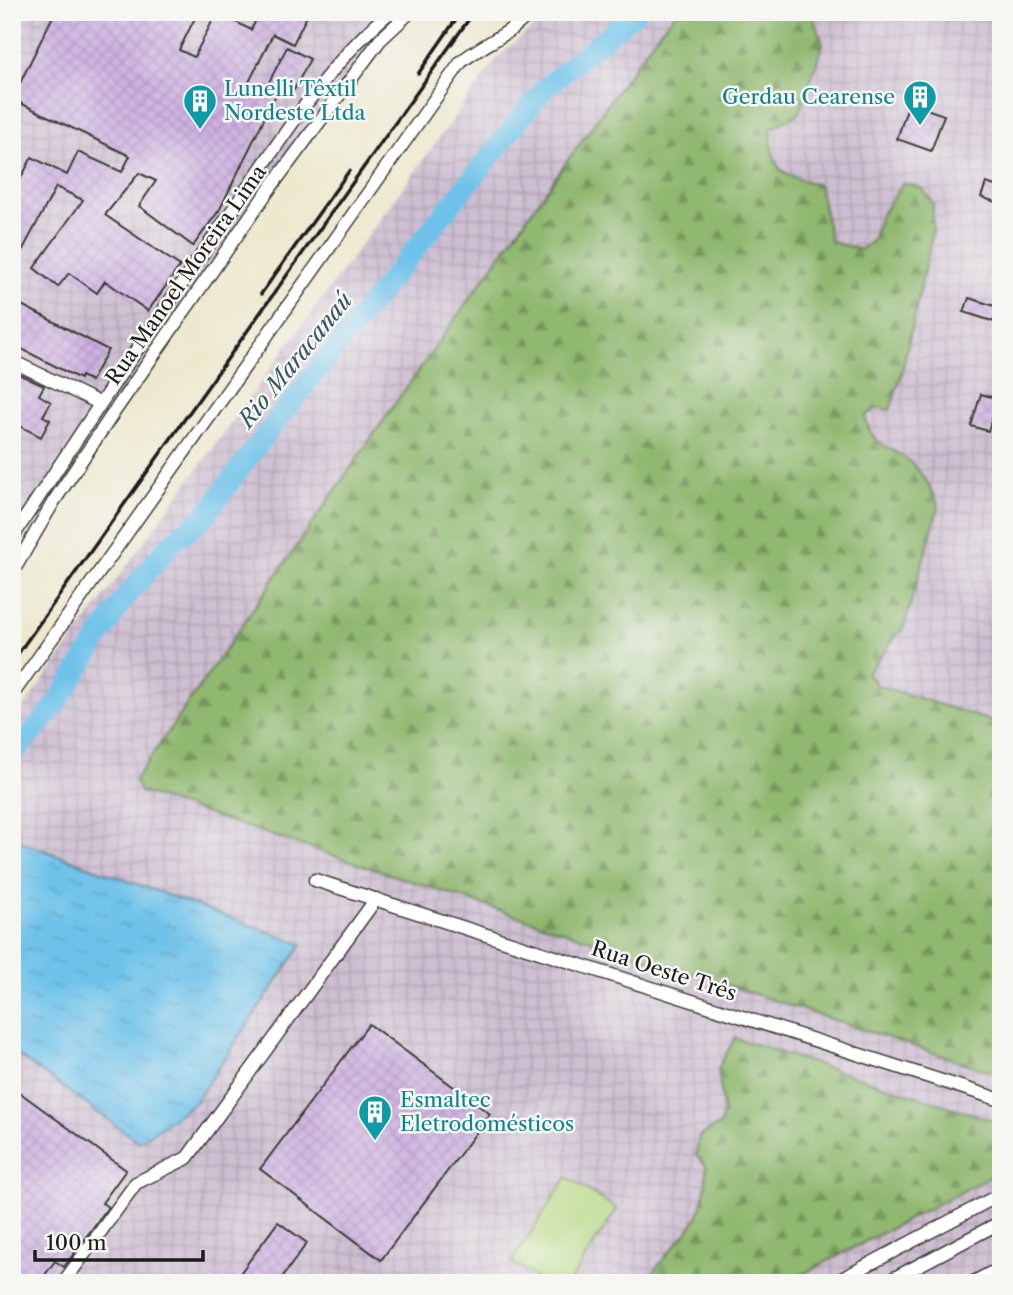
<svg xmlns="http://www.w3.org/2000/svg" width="1013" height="1295" font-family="'Libre Caslon Text',serif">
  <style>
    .industrial { fill: url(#industrial-grid) }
    .forest { fill: url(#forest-firs); stroke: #566a46; stroke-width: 2 }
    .garden { fill: #b5d881; stroke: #687a4e; stroke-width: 2 }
    .water { fill: url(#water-ripples); stroke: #456f83; stroke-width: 2 }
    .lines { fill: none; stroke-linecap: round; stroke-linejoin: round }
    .river { stroke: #6ec2ea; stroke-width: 21 }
    .building { fill: url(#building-cross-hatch) }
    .minor-casing { stroke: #3b3b37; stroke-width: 15 }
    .minor { stroke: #fff; stroke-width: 12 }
    .rail { stroke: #1c1c1c; stroke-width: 3.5 }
    .labels { text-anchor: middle; stroke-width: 5; stroke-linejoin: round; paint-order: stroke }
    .culture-label { font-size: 21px; fill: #0d838f; stroke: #f6f6f2; text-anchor: start }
    .street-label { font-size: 21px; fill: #1c1c1c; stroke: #f6f6f2 }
    .water-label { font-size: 23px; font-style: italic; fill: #395664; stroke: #f6f6f2 }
  </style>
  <defs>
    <pattern id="industrial-grid" width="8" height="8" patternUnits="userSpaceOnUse" patternTransform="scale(1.75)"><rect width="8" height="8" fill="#cebed1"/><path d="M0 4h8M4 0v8" fill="none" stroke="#b0a3b3"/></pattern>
    <pattern id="forest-firs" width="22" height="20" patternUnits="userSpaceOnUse" patternTransform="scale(1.75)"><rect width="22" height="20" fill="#90b86f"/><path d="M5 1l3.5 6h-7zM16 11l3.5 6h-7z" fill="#75955a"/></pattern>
    <pattern id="water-ripples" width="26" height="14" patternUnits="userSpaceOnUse" patternTransform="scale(1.75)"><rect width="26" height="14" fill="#6ec2ea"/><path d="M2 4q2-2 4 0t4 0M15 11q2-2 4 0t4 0" fill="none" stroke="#5fa6c8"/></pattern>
    <pattern id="building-cross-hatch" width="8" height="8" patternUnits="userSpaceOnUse" patternTransform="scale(1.75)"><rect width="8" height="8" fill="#cdb0e1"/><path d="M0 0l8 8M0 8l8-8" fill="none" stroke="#af97c0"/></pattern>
  </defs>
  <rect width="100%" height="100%" fill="#f6f6f2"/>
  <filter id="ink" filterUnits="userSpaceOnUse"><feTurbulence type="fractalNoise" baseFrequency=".0143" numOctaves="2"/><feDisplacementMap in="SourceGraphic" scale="14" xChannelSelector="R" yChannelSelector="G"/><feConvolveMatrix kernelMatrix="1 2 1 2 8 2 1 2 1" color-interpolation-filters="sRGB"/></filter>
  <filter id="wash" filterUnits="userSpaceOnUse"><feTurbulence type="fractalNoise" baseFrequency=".00686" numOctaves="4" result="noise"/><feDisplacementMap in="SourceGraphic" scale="28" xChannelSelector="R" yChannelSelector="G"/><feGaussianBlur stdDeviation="1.57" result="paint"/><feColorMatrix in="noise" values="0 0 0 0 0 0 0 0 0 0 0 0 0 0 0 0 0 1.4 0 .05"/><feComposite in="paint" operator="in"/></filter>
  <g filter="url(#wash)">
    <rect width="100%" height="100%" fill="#ede8ce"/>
    <g class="industrial">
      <polygon points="12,12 393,12 66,470 12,559"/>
      <polygon points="551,12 1001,12 1001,1283 12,1283 12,723 499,56"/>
    </g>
    <g class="forest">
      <path d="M677,12H811L823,44L799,113L771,129C772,173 779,173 819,185L831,242L861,250L872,241L880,217L903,183L922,188L933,204V230L901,376L890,410L877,408L865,416C870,441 880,443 899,454C918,465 931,487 939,506L904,626L867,674L877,685L1001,724V1075L140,792L135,780L399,398L659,32Z"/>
      <path d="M735,1038L1001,1123V1171L786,1283H647C676,1231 708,1234 706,1166L696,1155L699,1136L720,1125L724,1113L718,1069Z"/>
    </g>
    <polygon class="garden" points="567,1177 617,1209 569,1283 545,1283 512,1262"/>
    <polygon class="water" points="16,840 302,944 195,1102 139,1142 12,1051 12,845"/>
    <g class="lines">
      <polyline class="river" points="12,755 53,709 125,598 170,544 204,517 266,434 546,87 636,12"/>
    </g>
    <g id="blocks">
      <g class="building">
        <polygon points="55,12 198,12 179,50 194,57 217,12 251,30 260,12 309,12 293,44 273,34 248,84 264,92 287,47 310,59 294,90 281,84 220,209 193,246 139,206 156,181 139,173 105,215 180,266 148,311 105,281 97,293 69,273 58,287 34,268 83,200 56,187 12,270 12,195 32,157 67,175 78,152 122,172 130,156 12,99"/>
        <polygon points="909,103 944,115 931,151 897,139"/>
        <polygon points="986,183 1001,188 1001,204 981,197"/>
        <polygon points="969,298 1001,308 1001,324 964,312"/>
        <polygon points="12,300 108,350 91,381 81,376 80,379 12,344"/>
        <polygon points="12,371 44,386 39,395 51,402 43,416 50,420 41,437 12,422"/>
        <polygon points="981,394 998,399 988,431 971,426"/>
        <polygon points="369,1024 490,1114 381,1260 260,1169"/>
        <polygon points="12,1087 126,1170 102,1203 108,1207 64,1267 55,1261 39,1283 12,1283"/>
        <polygon points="278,1222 307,1243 278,1283 256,1283 241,1272"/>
        <polygon points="235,1274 236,1283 210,1283 210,1278"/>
      </g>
    </g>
  </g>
  <g filter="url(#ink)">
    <use href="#blocks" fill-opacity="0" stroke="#3b3b37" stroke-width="2"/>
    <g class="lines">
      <g class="minor-casing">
        <g id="minor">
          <polyline points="12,361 99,403"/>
          <path d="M12,538C84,427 157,319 232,211C279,143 325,66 390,12"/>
          <polyline points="12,573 54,501 114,412 265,195 380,40 410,12"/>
          <path d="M12,695L461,62C482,44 513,34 529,12"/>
          <polyline points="315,880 1001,1100"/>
          <polyline points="63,1283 136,1183 187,1158 376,899"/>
          <polyline points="834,1283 1001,1194"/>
          <polyline points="885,1283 1001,1222"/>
          <polyline points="972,1283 991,1273 1001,1276"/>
        </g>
      </g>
      <use href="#minor" class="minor"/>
      <g class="rail">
        <polyline points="418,74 461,12"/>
        <polyline points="261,294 349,171"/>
        <polyline points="12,662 474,12"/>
      </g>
    </g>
  </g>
  <defs>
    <g id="building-pin" transform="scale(1.75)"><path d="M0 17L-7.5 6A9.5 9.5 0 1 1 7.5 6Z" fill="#0f9aa8" stroke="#f6f6f2"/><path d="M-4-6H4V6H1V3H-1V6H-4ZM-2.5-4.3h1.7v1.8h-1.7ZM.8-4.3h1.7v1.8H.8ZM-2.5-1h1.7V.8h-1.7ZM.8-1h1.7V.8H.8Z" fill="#fff"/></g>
  </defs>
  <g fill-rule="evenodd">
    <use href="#building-pin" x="920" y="97"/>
    <use href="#building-pin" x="200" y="101"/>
    <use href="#building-pin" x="375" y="1112"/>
  </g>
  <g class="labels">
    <g class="culture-label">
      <text x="224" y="96">Lunelli Têxtil<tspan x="224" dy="24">Nordeste Ltda</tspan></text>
      <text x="895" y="104" text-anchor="end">Gerdau Cearense</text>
      <text x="400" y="1107">Esmaltec<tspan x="400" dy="24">Eletrodomésticos</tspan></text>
    </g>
    <g class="street-label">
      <text transform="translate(186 275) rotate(-55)" y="7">Rua Manoel Moreira Lima</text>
      <text transform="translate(664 971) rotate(18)" y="7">Rua Oeste Três</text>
    </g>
    <g class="water-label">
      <text transform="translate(295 360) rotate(-51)" y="8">Rio Maracanaú</text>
    </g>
  </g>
  <rect width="1013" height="1295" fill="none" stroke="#f6f6f2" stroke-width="42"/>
  <path d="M35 1250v10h168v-10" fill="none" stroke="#1c1c1c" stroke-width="3.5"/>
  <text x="46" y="1250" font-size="21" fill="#1c1c1c" stroke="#f6f6f2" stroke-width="5" paint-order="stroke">100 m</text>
</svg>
